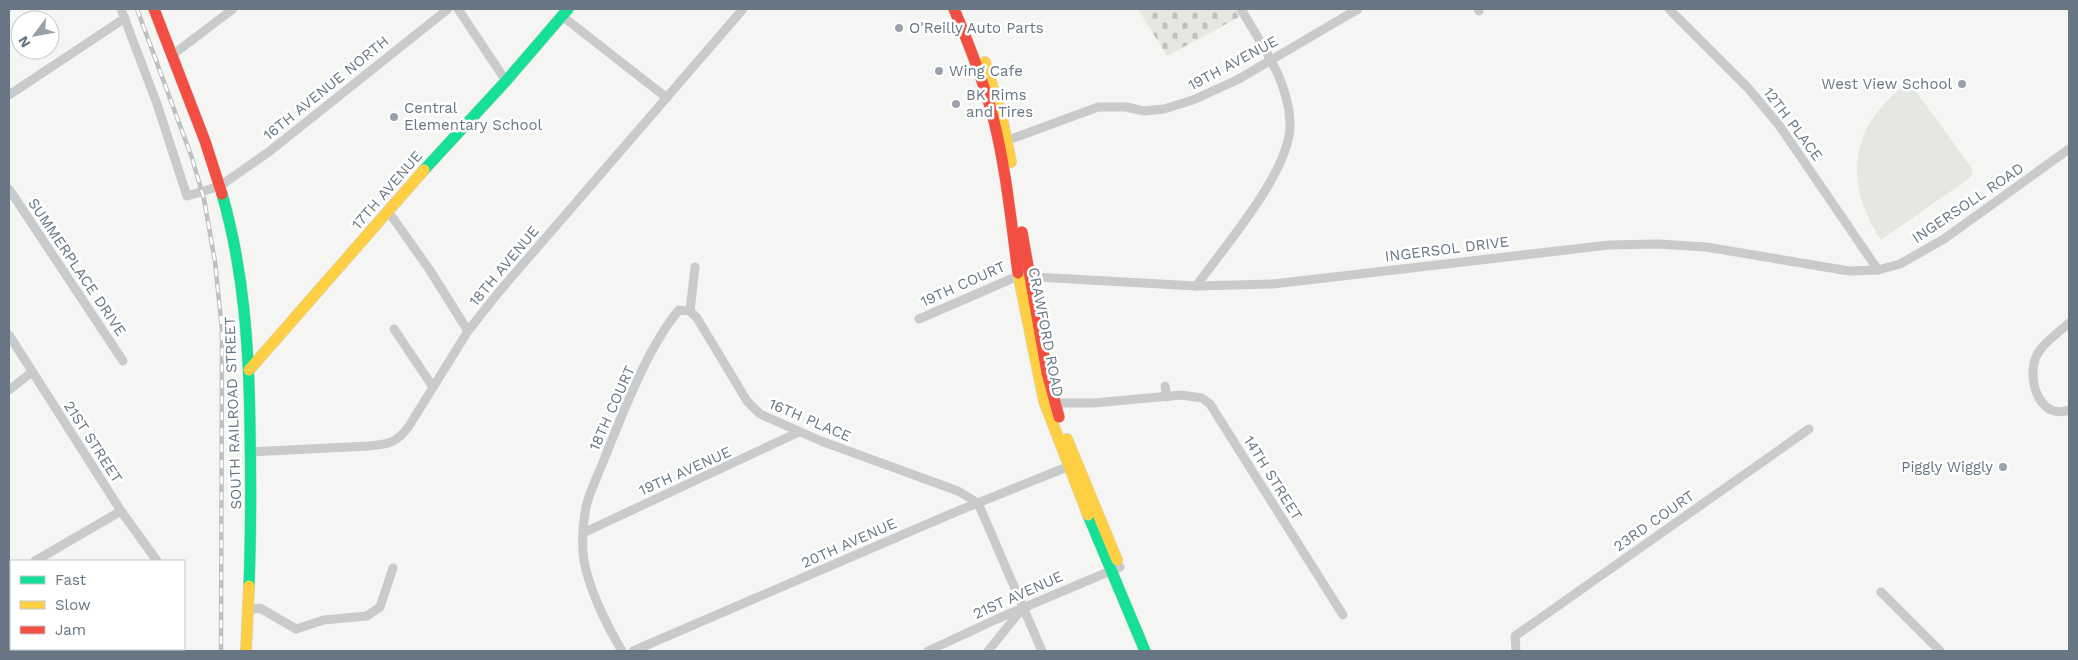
<svg xmlns="http://www.w3.org/2000/svg" width="2078" height="660" font-family="'Work Sans',sans-serif">
  <style>
    .cemetery { fill: url(#cemetery-stones) }
    .pitch { fill: #e4e7e2 }
    .lines { fill: none; stroke-linecap: round; stroke-linejoin: round }
    .fast-casing { stroke: #d2d3d3; stroke-width: 12 }
    .slow-casing { stroke: #d2d3d3; stroke-width: 12 }
    .jam-casing { stroke: #d2d3d3; stroke-width: 12 }
    .street { stroke: #c9cacb; stroke-width: 9 }
    .fast { stroke: #16e098; stroke-width: 11 }
    .slow { stroke: #ffcf43; stroke-width: 11 }
    .jam { stroke: #f24e42; stroke-width: 11 }
    .rail-casing { stroke: #bfc0c1; stroke-width: 4.5 }
    .rail { stroke: #fff; stroke-width: 2.5; stroke-dasharray: 8; stroke-linecap: butt }
    .poi-dot { fill: #99a2aa; stroke: #fff; stroke-width: 2 }
    .labels { text-anchor: middle; stroke-width: 5; stroke-linejoin: round; paint-order: stroke }
    .poi-label { font-size: 15px; fill: #677682; stroke: #fff; text-anchor: start }
    .street-label { font-size: 15px; fill: #677682; stroke: #fff }
  </style>
  <defs>
    <pattern id="cemetery-stones" width="16" height="16" patternUnits="userSpaceOnUse" patternTransform="scale(1.25)"><rect width="16" height="16" fill="#e4e7e2"/><path d="M2 7V4a2 2 0 0 1 4 0v3zM10 15v-3a2 2 0 0 1 4 0v3z" fill="#bdc0bd"/></pattern>
  </defs>
  <rect width="100%" height="100%" fill="#f5f5f4"/>
  <polygon class="cemetery" points="1138,9 1239,9 1243,15 1167,56"/>
  <path class="pitch" d="M1909,82L1973,170L1971,177L1881,240C1842,180 1850,125 1909,82Z"/>
  <g class="lines">
    <g class="fast-casing">
      <g id="fast">
        <polyline points="424,170 506,81 568,9"/>
        <path d="M222,194C244,270 249,348 250,427C251,480 251,533 249,586"/>
        <polyline points="1088,515 1145,651"/>
      </g>
    </g>
    <g class="slow-casing">
      <g id="slow">
        <polyline points="985,62 1002,118 1011,162"/>
        <polyline points="1018,273 1044,401 1088,515"/>
        <polyline points="249,370 424,170"/>
        <polyline points="1067,439 1117,560"/>
        <polyline points="246,651 249,586"/>
      </g>
    </g>
    <g class="jam-casing">
      <g id="jam">
        <polyline points="154,9 205,141 222,194"/>
        <path d="M954,9C969,44 983,80 993,117C1006,168 1011,221 1018,273"/>
        <polyline points="1022,232 1047,373 1059,417"/>
      </g>
    </g>
    <g class="street">
      <polyline points="121,9 157,104 187,196 220,186 270,151 448,9"/>
      <polyline points="458,9 506,81"/>
      <polyline points="1478,9 1479,11"/>
      <polyline points="1669,9 1748,88 1779,125 1878,270"/>
      <polyline points="562,16 667,98"/>
      <polyline points="171,56 233,9"/>
      <polyline points="9,95 125,18"/>
      <polyline points="1003,142 1098,107 1126,107 1144,111 1164,109 1193,100 1237,80 1358,9"/>
      <polyline points="9,189 123,361"/>
      <polyline points="388,211 429,269 468,331"/>
      <polyline points="695,267 690,311 697,318 747,401 760,414 821,441 958,491 978,503 1042,651"/>
      <path d="M1196,286C1224,247 1292,170 1290,123C1289,81 1261,44 1241,9"/>
      <polyline points="919,319 1018,276 1196,286 1273,284 1609,245 1658,244 1706,247 1849,271 1878,270 1900,264 1944,239 2069,149"/>
      <path d="M2069,323C2059,332 2045,341 2038,353C2025,375 2038,421 2069,410"/>
      <polyline points="394,329 433,387"/>
      <polyline points="9,335 121,511 157,561"/>
      <polyline points="1165,386 1167,397"/>
      <polyline points="9,390 32,372"/>
      <polyline points="1051,403 1094,403 1181,395 1202,398 1210,404 1343,615"/>
      <path d="M251,452L369,446C389,444 397,443 409,426L468,331L498,293L743,9"/>
      <polyline points="583,533 799,432"/>
      <polyline points="35,561 121,511"/>
      <polyline points="9,576 11,575"/>
      <polyline points="1881,592 1940,651"/>
      <polyline points="248,610 260,608 296,629 324,620 367,616 380,607 393,568"/>
      <path d="M622,651C607,626 585,582 583,552C582,537 583,522 586,507C590,490 599,473 605,457C623,413 648,346 679,310L690,311"/>
      <polyline points="633,651 953,513 1072,465"/>
      <polyline points="928,651 997,619 1120,567"/>
      <polyline points="988,651 1022,609"/>
      <polyline points="1516,651 1515,636 1809,429"/>
    </g>
    <use href="#fast" class="fast"/>
    <use href="#slow" class="slow"/>
    <use href="#jam" class="jam"/>
    <g class="rail-casing">
      <polyline id="rail" points="137,9 192,158 204,199 215,262 222,330 221,651"/>
    </g>
    <use href="#rail" class="rail"/>
  </g>
  <g class="poi-dot">
    <circle cx="899" cy="28" r="5"/>
    <circle cx="939" cy="71" r="5"/>
    <circle cx="1962" cy="84" r="5"/>
    <circle cx="956" cy="104" r="5"/>
    <circle cx="394" cy="117" r="5"/>
    <circle cx="2003" cy="467" r="5"/>
  </g>
  <g class="labels">
    <g class="poi-label">
      <text x="909" y="33">O'Reilly Auto Parts</text>
      <text x="949" y="76">Wing Cafe</text>
      <text x="1952" y="89" text-anchor="end">West View School</text>
      <text x="966" y="100">BK Rims<tspan x="966" dy="17">and Tires</tspan></text>
      <text x="404" y="113">Central<tspan x="404" dy="17">Elementary School</tspan></text>
      <text x="1993" y="472" text-anchor="end">Piggly Wiggly</text>
    </g>
    <g class="street-label">
      <text transform="translate(1233 63) rotate(-28)" y="5">19TH AVENUE</text>
      <text transform="translate(326 88) rotate(-39)" y="5">16TH AVENUE NORTH</text>
      <text transform="translate(1793 124) rotate(53)" y="5">12TH PLACE</text>
      <text transform="translate(387 190) rotate(-49)" y="5">17TH AVENUE</text>
      <text transform="translate(1968 203) rotate(-34)" y="5">INGERSOLL ROAD</text>
      <text transform="translate(1447 249) rotate(-7)" y="5">INGERSOL DRIVE</text>
      <text transform="translate(504 266) rotate(-50)" y="5">18TH AVENUE</text>
      <text transform="translate(77 267) rotate(56)" y="5">SUMMERPLACE DRIVE</text>
      <text transform="translate(963 284) rotate(-24)" y="5">19TH COURT</text>
      <text transform="translate(1046 332) rotate(79)" y="5">CRAWFORD ROAD</text>
      <text transform="translate(612 408) rotate(-66)" y="5">18TH COURT</text>
      <text transform="translate(233 413) rotate(-92)" y="5">SOUTH RAILROAD STREET</text>
      <text transform="translate(810 420) rotate(23)" y="5">16TH PLACE</text>
      <text transform="translate(93 442) rotate(57)" y="5">21ST STREET</text>
      <text transform="translate(685 471) rotate(-24)" y="5">19TH AVENUE</text>
      <text transform="translate(1273 478) rotate(58)" y="5">14TH STREET</text>
      <text transform="translate(1654 521) rotate(-35)" y="5">23RD COURT</text>
      <text transform="translate(849 543) rotate(-24)" y="5">20TH AVENUE</text>
      <text transform="translate(1018 595) rotate(-24)" y="5">21ST AVENUE</text>
    </g>
  </g>
  <rect width="2078" height="660" fill="none" stroke="#677682" stroke-width="20"/>
  <rect x="10" y="560" width="175" height="90" fill="#ffffff" stroke="#c2c8cd"/>
  <rect x="20" y="576" width="25" height="8" fill="#16e098" stroke="#c2c8cd"/>
  <text x="55" y="585" font-size="15" fill="#677682">Fast</text>
  <rect x="20" y="601" width="25" height="8" fill="#ffcf43" stroke="#c2c8cd"/>
  <text x="55" y="610" font-size="15" fill="#677682">Slow</text>
  <rect x="20" y="626" width="25" height="8" fill="#f24e42" stroke="#c2c8cd"/>
  <text x="55" y="635" font-size="15" fill="#677682">Jam</text>
  <g transform="translate(35 35) rotate(238)"><circle r="24" fill="#ffffff" stroke="#c2c8cd"/>
  <path d="M0-4L9 19L0 12L-9 19Z" fill="#99a2aa"/>
  <text y="-8" font-size="14" font-weight="bold" text-anchor="middle" fill="#677682">N</text>
  </g>
</svg>
